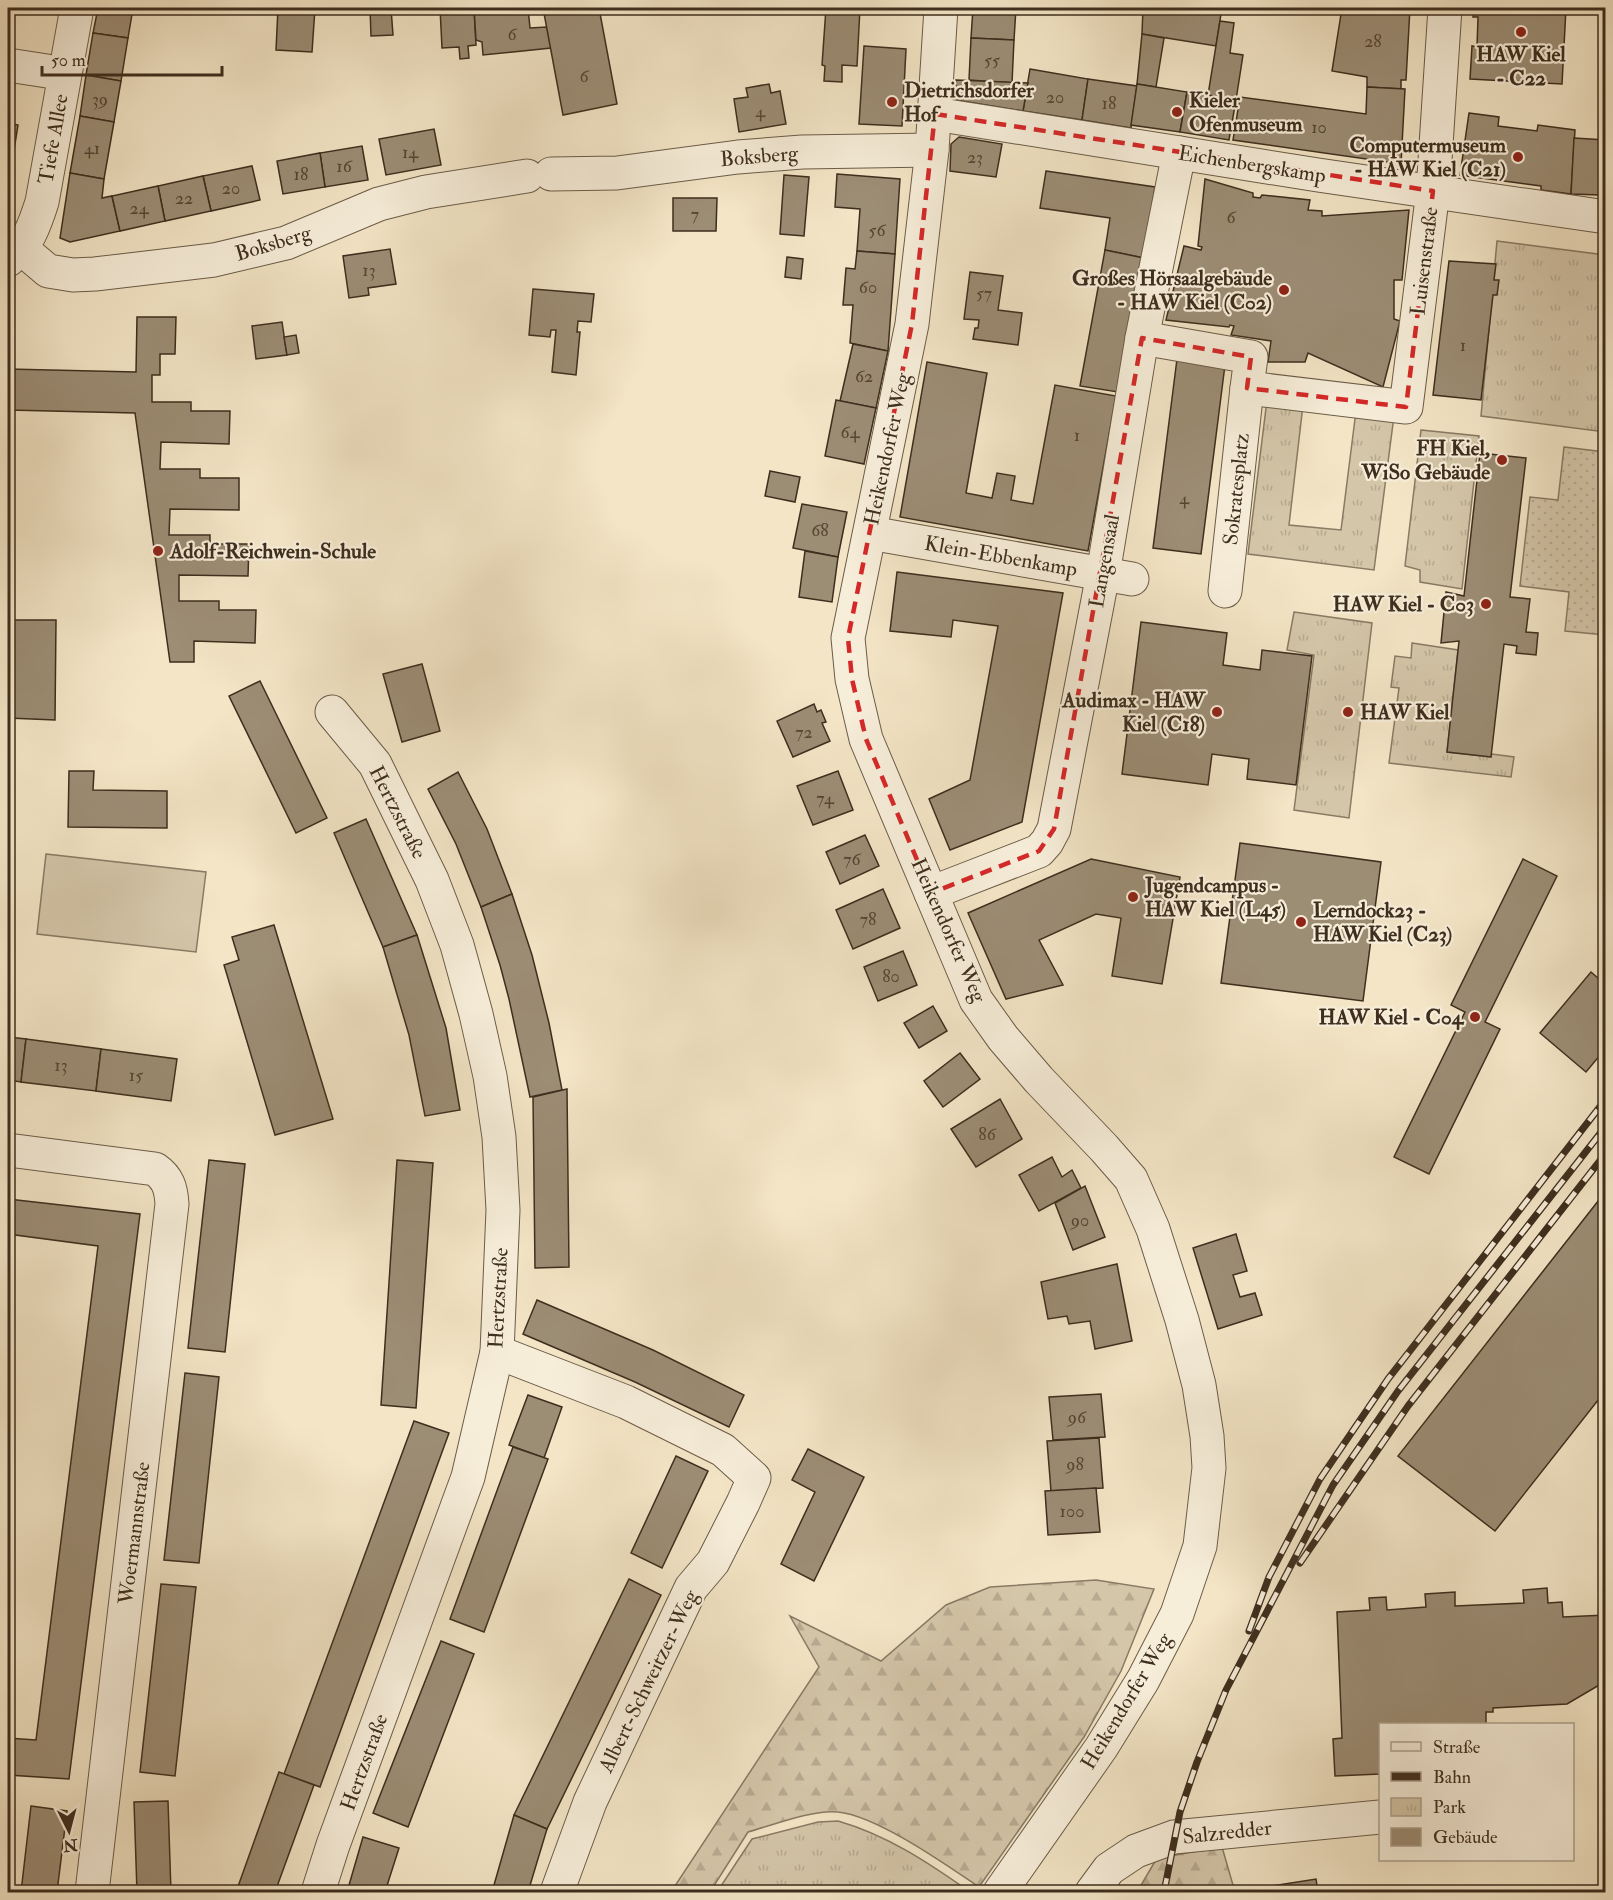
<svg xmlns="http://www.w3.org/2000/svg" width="1613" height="1900" font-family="'IM FELL Double Pica',serif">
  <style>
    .grass { fill: url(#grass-dots); stroke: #897a64; stroke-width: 1.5 }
    .forest { fill: url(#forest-firs); stroke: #897a64; stroke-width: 1.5 }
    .park { fill: url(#park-tufts); stroke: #897a64; stroke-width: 1.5 }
    .garden { fill: #d4c6a9; stroke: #897a64; stroke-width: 1.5 }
    .building { fill: #9c8d75; stroke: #3e2e1e; stroke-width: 1.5 }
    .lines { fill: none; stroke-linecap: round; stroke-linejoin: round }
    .minor-casing { stroke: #6b5c48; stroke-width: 35 }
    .minor { stroke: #f7eeda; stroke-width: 33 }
    .rail-casing { stroke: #3e2e1e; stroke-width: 7 }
    .rail { stroke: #f7eeda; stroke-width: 4.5; stroke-dasharray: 14; stroke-linecap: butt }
    .marked { fill: none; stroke: #d62828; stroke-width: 4.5; stroke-dasharray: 12 8; stroke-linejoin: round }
    .poi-dot { fill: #8f2418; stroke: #f7eeda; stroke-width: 2 }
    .labels { text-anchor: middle; stroke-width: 4.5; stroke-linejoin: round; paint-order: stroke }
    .number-label { font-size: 18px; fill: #564634 }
    .poi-label { font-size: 21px; font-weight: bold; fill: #3e2e1e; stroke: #f7eeda; text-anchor: start }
    .street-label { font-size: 21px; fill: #3e2e1e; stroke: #f7eeda }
  </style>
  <defs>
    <pattern id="grass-dots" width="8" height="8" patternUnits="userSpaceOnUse" patternTransform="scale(1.5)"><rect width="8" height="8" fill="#d4c6a9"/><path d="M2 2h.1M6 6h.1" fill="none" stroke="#b7aa91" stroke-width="1.8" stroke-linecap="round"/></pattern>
    <pattern id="forest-firs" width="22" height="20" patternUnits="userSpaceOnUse" patternTransform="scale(1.5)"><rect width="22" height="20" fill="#d4c6a9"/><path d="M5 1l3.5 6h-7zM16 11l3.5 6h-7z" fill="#b7aa91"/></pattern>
    <pattern id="park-tufts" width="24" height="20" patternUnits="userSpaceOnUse" patternTransform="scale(1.5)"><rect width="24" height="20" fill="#d4c6a9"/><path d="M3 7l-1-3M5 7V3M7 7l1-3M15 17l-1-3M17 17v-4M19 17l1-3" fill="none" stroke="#b7aa91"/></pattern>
  </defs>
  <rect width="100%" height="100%" fill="#f3e5c6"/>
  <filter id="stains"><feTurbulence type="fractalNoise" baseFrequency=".00333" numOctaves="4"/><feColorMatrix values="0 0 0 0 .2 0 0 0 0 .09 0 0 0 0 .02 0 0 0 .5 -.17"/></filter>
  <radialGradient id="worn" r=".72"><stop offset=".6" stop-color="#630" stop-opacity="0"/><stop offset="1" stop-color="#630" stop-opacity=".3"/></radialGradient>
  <polygon class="grass" points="1564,447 1605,452 1605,635 1565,631 1569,592 1520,586 1530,497 1558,500"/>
  <g class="forest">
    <path d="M1096,1580L1154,1589L1121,1671L1084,1737L979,1887C945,1864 877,1816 838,1812C814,1809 773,1825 748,1832L710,1892H671L819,1667L790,1616L881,1661L946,1605L990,1587Z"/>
    <polygon points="1222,1847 1235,1892 1137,1892 1157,1858"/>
  </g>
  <g class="park">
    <polygon points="1497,241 1605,255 1605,432 1481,416"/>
    <polygon points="1267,400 1303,405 1289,525 1341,530 1356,411 1394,416 1374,570 1248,554"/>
    <polygon points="1421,430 1479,436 1462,589 1420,582 1420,570 1405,566"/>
    <polygon points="1294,612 1372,623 1349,818 1294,810 1314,655 1287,650"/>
    <polygon points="1412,643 1458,650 1447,752 1491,757 1492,754 1514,757 1511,777 1389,763 1399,688 1391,687 1395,656 1411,658"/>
    <path d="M838,1821C887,1835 929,1863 970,1892H717L752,1839L818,1822Z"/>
  </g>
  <polygon class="garden" points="46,854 206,872 196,952 37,934"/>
  <g class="building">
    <polygon points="98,8 133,8 128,38 93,33"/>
    <polygon points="278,8 315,8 312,52 276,50"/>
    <polygon points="370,8 391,8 393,35 371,36"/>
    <polygon points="440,8 474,8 476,45 468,46 469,58 460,59 459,47 442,48"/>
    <polygon points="474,8 528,8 530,28 547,27 551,48 483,55 482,42 476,40"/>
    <polygon points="543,8 599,8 617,104 563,115"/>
    <polygon points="826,8 860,8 857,66 842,65 842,82 824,81 825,66 822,65"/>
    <polygon points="973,8 1016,8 1014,40 971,38"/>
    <polygon points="1143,8 1181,8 1221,14 1216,46 1142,34"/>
    <polygon points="1342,8 1410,8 1406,80 1401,80 1401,89 1367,87 1367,77 1332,71"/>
    <polygon points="1474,8 1566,8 1562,84 1470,79 1472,46 1477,47 1478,17 1473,17"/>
    <polygon points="8,15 14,16 8,49"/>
    <polygon points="1220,21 1234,23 1230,53 1243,55 1236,100 1208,95"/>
    <polygon points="93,33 128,38 121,81 86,75"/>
    <polygon points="1142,34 1164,38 1156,87 1137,84"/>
    <polygon points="971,38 1014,40 1012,83 969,80"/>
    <polygon points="864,46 906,49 902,126 859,124"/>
    <polygon points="1030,69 1088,79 1082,120 1023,111"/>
    <polygon points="86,75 121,81 114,122 80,116"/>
    <polygon points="1088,79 1137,86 1131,128 1082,120"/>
    <polygon points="956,80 1028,83 1023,111 955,100"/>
    <polygon points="769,84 771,93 780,91 786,124 739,132 734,99 748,97 746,88"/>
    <polygon points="1137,84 1187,92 1180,132 1131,125"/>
    <polygon points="1367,87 1405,89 1401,164 1233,140 1240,97 1366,114"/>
    <polygon points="1187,92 1236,100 1229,140 1180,132"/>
    <polygon points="1469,113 1499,117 1498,126 1537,131 1538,125 1575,130 1571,194 1541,190 1541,186 1460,175"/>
    <polygon points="80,116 114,122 104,179 70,173"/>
    <polygon points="8,123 18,125 8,188"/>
    <polygon points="434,129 441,165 386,175 379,139"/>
    <polygon points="959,137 1002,144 996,177 950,171 951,144"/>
    <polygon points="1574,138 1606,140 1606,200 1600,200 1600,195 1571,194"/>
    <polygon points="362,146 368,180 325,187 320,153"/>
    <polygon points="320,153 325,187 283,194 277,161"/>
    <polygon points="252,166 260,200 211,211 203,176"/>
    <polygon points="1046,171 1155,187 1144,258 1105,250 1110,218 1040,208"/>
    <polygon points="70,173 104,179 102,198 112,196 120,231 70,242 60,238"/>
    <polygon points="837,174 900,179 895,254 857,251 860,209 835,207"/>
    <polygon points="784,175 809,177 804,236 780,234"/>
    <polygon points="203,176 211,211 165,221 158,186"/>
    <polygon points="1205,179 1253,193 1253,197 1260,198 1262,195 1310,200 1308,210 1322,211 1322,216 1409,210 1402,280 1394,280 1394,319 1400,321 1383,387 1308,353 1305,362 1268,362 1271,341 1231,335 1234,326 1230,325 1229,327 1166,320 1184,246 1201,250 1202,247 1198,246"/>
    <polygon points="158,186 165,221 120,231 112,196"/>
    <polygon points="673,198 717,198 716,231 673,231"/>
    <polygon points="390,249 396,284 368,288 369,295 349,298 343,256"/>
    <polygon points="1105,250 1144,258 1118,392 1080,386"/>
    <polygon points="857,251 895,254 888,351 850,343 853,305 843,305 846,268 855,269"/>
    <polygon points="787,257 803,259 801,279 785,277"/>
    <polygon points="1449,261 1496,264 1494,280 1499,280 1497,295 1493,295 1481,400 1433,395"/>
    <polygon points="970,272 1003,276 998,310 1022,313 1018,345 973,339 975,328 978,328 979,320 964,319"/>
    <polygon points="533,289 594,294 591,322 578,321 577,332 580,332 576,375 552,372 556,330 551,330 550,337 529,335"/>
    <polygon points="137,317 176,317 175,354 160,354 160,375 152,375 152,402 191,402 191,411 230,411 229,444 161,442 160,469 200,469 200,478 239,478 239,510 170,509 169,535 210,535 210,544 249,544 248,576 179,575 179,601 219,601 219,610 256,610 255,643 194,641 194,662 170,662 135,413 8,410 8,369 136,372"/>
    <polygon points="282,322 287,355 256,359 252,326"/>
    <polygon points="296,335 299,353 287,355 284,337"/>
    <polygon points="853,344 888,351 876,408 840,401"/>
    <polygon points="1177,359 1225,365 1201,554 1153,548"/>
    <polygon points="927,362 987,373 966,493 992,498 997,473 1015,476 1011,500 1033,504 1055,385 1116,396 1088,551 900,517"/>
    <polygon points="836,400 876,408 864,464 825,456"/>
    <polygon points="1480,453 1526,458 1510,597 1530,599 1526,632 1538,633 1536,655 1516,653 1517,646 1504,644 1491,757 1447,752 1459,641 1441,643 1446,592 1464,596"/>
    <polygon points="770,471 800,477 795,502 765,496"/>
    <polygon points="802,504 847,512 838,557 793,548"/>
    <polygon points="805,551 838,557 832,602 799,597"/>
    <polygon points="897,572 1063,593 1022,822 950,850 929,799 970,780 998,626 953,620 951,637 890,631"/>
    <polygon points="8,620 56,620 55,720 8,718"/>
    <polygon points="1141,622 1227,633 1223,665 1260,670 1262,650 1312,656 1296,785 1247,779 1249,759 1212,754 1208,785 1122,774"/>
    <polygon points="422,664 440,731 402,742 383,674"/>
    <polygon points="260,681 327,818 296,833 229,696"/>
    <polygon points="814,704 817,712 821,710 826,722 822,723 830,741 793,757 777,721"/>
    <polygon points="69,771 94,771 93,790 167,791 167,828 68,827"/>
    <polygon points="838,771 853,810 813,825 797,786"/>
    <polygon points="458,772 487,829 512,894 481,907 456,844 428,789"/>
    <polygon points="366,819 417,935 383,947 334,833"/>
    <polygon points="865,835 879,866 840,884 826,852"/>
    <polygon points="1240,843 1381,862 1363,1001 1221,983"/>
    <polygon points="1091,859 1180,877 1162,984 1112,976 1121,918 1096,914 1039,940 1063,985 1006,999 968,913"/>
    <polygon points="1523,859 1557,876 1485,1022 1500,1029 1429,1174 1394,1157 1465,1012 1451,1005"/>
    <polygon points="883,889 900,928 853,949 836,910"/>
    <polygon points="512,894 532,955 549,1023 562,1090 530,1097 509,999 500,965 481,907"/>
    <polygon points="274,925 333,1119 275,1135 224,965 239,960 232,937"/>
    <polygon points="417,935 446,1028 460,1110 425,1116 409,1035 383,947"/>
    <polygon points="903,951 917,985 878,1001 864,967"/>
    <polygon points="1591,972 1606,985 1606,1048 1586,1072 1540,1033"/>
    <polygon points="933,1006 947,1031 919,1048 904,1023"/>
    <polygon points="8,1037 26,1039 21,1082 8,1080"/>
    <polygon points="26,1039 101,1049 96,1091 21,1082"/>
    <polygon points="101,1049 177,1059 171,1101 96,1091"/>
    <polygon points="960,1053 980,1079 943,1107 924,1081"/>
    <polygon points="567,1089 569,1267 535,1268 533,1097"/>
    <polygon points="1000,1099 1022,1139 976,1167 951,1129"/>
    <polygon points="1052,1157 1062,1177 1072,1170 1081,1188 1039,1211 1019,1175"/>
    <polygon points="209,1160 245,1164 225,1352 188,1348"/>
    <polygon points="397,1160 433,1163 416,1408 381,1405"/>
    <polygon points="1085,1186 1105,1237 1073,1250 1055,1203"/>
    <polygon points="1606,1191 1606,1390 1495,1531 1398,1456"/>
    <polygon points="8,1199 140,1214 69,1779 8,1775 8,1738 36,1740 98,1246 8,1234"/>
    <polygon points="1236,1234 1247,1271 1233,1275 1240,1297 1255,1293 1262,1315 1218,1329 1193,1248"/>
    <polygon points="1117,1264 1132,1341 1095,1349 1090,1321 1069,1324 1067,1316 1048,1319 1041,1282"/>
    <polygon points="537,1300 653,1350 744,1395 729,1427 635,1382 523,1334"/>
    <polygon points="185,1373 219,1377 199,1563 164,1560"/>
    <polygon points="1101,1394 1105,1437 1053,1440 1049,1397"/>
    <polygon points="528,1395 562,1407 544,1458 509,1445"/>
    <polygon points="414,1421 449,1433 320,1787 284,1774"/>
    <polygon points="1099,1438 1103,1488 1051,1491 1047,1441"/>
    <polygon points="513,1447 548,1459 484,1632 450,1619"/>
    <polygon points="808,1449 864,1477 814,1581 781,1564 815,1492 792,1480"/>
    <polygon points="676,1456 708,1471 662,1568 631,1553"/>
    <polygon points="1096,1488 1100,1532 1048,1535 1045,1491"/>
    <polygon points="629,1579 661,1595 547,1829 514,1815"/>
    <polygon points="161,1584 196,1587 175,1776 140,1772"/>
    <polygon points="1547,1588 1548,1603 1562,1602 1563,1617 1606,1615 1606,1681 1567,1704 1493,1708 1493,1712 1486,1712 1486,1724 1380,1724 1380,1774 1335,1776 1333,1739 1342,1738 1337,1612 1370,1610 1369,1598 1386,1597 1387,1610 1426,1607 1425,1594 1455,1592 1455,1606 1524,1603 1523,1590"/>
    <polygon points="441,1641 474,1654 408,1827 373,1813"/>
    <polygon points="279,1772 314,1785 275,1892 236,1892"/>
    <polygon points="168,1801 171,1892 137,1892 134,1802"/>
    <polygon points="31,1806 67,1811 57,1892 21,1892"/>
    <polygon points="514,1815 547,1829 528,1892 492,1892"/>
    <polygon points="363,1837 399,1848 385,1892 347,1892"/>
    <polygon points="1316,1879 1318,1892 1266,1892 1265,1887"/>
  </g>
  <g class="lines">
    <g class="minor-casing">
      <g id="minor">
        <polyline points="941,8 932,150 912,324 848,638 852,679 866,739 976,1000 1003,1038 1039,1080 1104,1148 1131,1179 1153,1229 1182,1320 1199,1385 1207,1436 1209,1468 1200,1546 1177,1614 1143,1680 1101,1748 1000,1892"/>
        <polyline points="8,65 47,71"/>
        <polyline points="935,114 1318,175 1606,217"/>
        <polyline points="551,174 617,173 738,157 802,152 932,150"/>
        <polyline points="22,249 48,271 73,275 95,274 214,260 286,243 379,204 426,192 527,176"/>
        <path d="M8,260C28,244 34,227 42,202L77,8"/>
        <polyline points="1142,338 1251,357 1247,388 1406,407 1433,191 1445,8"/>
        <polyline points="870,533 1132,579"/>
        <polyline points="1225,591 1247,388"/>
        <polyline points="931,893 1039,851 1047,842 1054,829 1103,574 1142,338 1179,153"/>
        <path d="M8,1150L155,1169C168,1178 171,1188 172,1204L92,1892"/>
        <polyline points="497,1352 626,1402 723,1450 754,1478 743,1503 713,1562 691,1588 590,1802 557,1892"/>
        <polyline points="318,1892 333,1845 468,1477 497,1352 503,1210 499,1137 490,1076 476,1014 457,945 432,880 375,764 332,712"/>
        <polyline points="1092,1892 1109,1869 1136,1851 1174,1837 1380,1817"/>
      </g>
    </g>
    <use href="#minor" class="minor"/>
    <g class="rail-casing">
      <g id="rail">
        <polyline points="1300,1563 1408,1406 1606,1153"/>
        <polyline points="1249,1631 1269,1577 1320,1479 1388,1379 1606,1099"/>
        <polyline points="1164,1892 1180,1812 1197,1762 1226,1690 1333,1485 1398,1391 1606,1126"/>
      </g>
    </g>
    <use href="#rail" class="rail"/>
  </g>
  <path class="marked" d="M935,114L1433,191L1406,407L1247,388L1251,357L1142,338L1054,829L1039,851L931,893L866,739L852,679L848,638L912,324Z"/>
  <g class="poi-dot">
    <circle cx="1521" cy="32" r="6"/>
    <circle cx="892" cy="102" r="6"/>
    <circle cx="1177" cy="112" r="6"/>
    <circle cx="1518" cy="157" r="6"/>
    <circle cx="1284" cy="290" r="6"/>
    <circle cx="1502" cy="460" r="6"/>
    <circle cx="158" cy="551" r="6"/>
    <circle cx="1486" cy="604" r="6"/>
    <circle cx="1217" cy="712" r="6"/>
    <circle cx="1348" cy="712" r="6"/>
    <circle cx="1133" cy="897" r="6"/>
    <circle cx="1301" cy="922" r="6"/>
    <circle cx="1475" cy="1017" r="6"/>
  </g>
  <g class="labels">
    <g class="number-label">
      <text x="512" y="40">6</text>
      <text x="1373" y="47">28</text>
      <text x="992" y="66">55</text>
      <text x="584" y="82">6</text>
      <text x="1055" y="103">20</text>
      <text x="100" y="105">39</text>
      <text x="1109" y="109">18</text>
      <text x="760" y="117">4</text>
      <text x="1319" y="133">10</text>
      <text x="92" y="154">41</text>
      <text x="410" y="158">14</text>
      <text x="975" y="163">23</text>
      <text x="344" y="172">16</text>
      <text x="301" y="180">18</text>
      <text x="231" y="194">20</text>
      <text x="184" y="204">22</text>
      <text x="139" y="214">24</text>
      <text x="695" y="220">7</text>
      <text x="1231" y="223">6</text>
      <text x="877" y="236">56</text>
      <text x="369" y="276">13</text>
      <text x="868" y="293">60</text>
      <text x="984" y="299">57</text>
      <text x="1463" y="351">1</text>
      <text x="864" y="382">62</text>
      <text x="850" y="438">64</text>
      <text x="1077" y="441">1</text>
      <text x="1184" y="504">4</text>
      <text x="820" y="536">68</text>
      <text x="804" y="738">72</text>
      <text x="825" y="804">74</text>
      <text x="852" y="865">76</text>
      <text x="868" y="925">78</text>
      <text x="891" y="982">80</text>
      <text x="61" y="1071">13</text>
      <text x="136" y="1081">15</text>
      <text x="987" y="1140">86</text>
      <text x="1080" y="1226">90</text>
      <text x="1077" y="1423">96</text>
      <text x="1075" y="1470">98</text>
      <text x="1072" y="1517">100</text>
    </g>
    <g class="poi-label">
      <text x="1521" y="61" text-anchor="middle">HAW Kiel<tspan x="1521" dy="24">- C22</tspan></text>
      <text x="904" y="97">Dietrichsdorfer<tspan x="904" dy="24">Hof</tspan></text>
      <text x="1189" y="107">Kieler<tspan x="1189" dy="24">Ofenmuseum</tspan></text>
      <text x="1506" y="152" text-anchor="end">Computermuseum<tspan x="1506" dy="24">- HAW Kiel (C21)</tspan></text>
      <text x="1272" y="285" text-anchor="end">Großes Hörsaalgebäude<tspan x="1272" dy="24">- HAW Kiel (C02)</tspan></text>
      <text x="1490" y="455" text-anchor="end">FH Kiel,<tspan x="1490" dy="24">WiSo Gebäude</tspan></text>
      <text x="170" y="558">Adolf-Reichwein-Schule</text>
      <text x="1474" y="611" text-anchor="end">HAW Kiel - C03</text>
      <text x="1205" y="707" text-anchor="end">Audimax - HAW<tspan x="1205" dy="24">Kiel (C18)</tspan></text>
      <text x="1360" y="719">HAW Kiel</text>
      <text x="1145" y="892">Jugendcampus -<tspan x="1145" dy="24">HAW Kiel (L45)</tspan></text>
      <text x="1313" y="917">Lerndock23 -<tspan x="1313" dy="24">HAW Kiel (C23)</tspan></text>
      <text x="1463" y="1024" text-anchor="end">HAW Kiel - C04</text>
    </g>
    <g class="street-label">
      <text transform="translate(53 139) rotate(-80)" y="7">Tiefe Allee</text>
      <text transform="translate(759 156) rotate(-5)" y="7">Boksberg</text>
      <text transform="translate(1252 164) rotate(9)" y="7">Eichenbergskamp</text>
      <text transform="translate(273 243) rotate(-17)" y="7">Boksberg</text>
      <text transform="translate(1424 261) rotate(-83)" y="7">Luisenstraße</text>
      <text transform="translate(887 449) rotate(-78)" y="7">Heikendorfer Weg</text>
      <text transform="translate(1236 489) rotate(-84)" y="7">Sokratesplatz</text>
      <text transform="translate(1001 556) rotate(10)" y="7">Klein-Ebbenkamp</text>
      <text transform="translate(1104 561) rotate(-80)" y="7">Langensaal</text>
      <text transform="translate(398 812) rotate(63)" y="7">Hertzstraße</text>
      <text transform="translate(949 930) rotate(66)" y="7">Heikendorfer Weg</text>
      <text transform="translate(498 1298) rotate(-87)" y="7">Hertzstraße</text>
      <text transform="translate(134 1533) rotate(-83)" y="7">Woermannstraße</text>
      <text transform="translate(648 1681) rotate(-64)" y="7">Albert-Schweitzer-Weg</text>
      <text transform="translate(1126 1701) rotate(-59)" y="7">Heikendorfer Weg</text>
      <text transform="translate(364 1762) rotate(-70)" y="7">Hertzstraße</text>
      <text transform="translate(1227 1832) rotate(-6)" y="7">Salzredder</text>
    </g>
  </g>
  <rect width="1613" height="1900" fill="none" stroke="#f3e5c6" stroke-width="30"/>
  <rect x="9" y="9" width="1595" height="1882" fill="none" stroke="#3e2e1e" stroke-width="3"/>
  <rect x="15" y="15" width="1583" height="1870" fill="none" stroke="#3e2e1e" stroke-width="1.5"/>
  <rect x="1379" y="1723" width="195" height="138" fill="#f7eeda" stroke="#ada18f" stroke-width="1.5"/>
  <rect x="1391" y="1742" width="30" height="9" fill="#f7eeda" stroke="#ada18f" stroke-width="1.5"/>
  <text x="1433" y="1753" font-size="18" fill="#3e2e1e">Straße</text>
  <rect x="1391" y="1772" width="30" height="9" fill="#3e2e1e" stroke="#ada18f" stroke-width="1.5"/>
  <text x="1433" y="1783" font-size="18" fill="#3e2e1e">Bahn</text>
  <rect x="1391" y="1798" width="30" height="18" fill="url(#park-tufts)" stroke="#ada18f" stroke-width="1.5"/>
  <text x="1433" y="1813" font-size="18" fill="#3e2e1e">Park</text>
  <rect x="1391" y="1828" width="30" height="18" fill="#9c8d75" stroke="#ada18f" stroke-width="1.5"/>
  <text x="1433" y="1843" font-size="18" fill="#3e2e1e">Gebäude</text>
  <g transform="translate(69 1831) rotate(174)" stroke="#f7eeda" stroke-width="4.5" paint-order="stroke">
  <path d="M0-4.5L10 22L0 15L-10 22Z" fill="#3e2e1e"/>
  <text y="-9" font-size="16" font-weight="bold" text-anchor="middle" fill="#3e2e1e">N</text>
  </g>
  <path d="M42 66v9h180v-9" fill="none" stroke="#3e2e1e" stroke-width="3"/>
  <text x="51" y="66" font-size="18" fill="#3e2e1e" stroke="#f7eeda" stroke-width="4.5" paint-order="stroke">50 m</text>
  <rect width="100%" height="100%" filter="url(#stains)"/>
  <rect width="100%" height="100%" fill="url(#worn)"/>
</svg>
